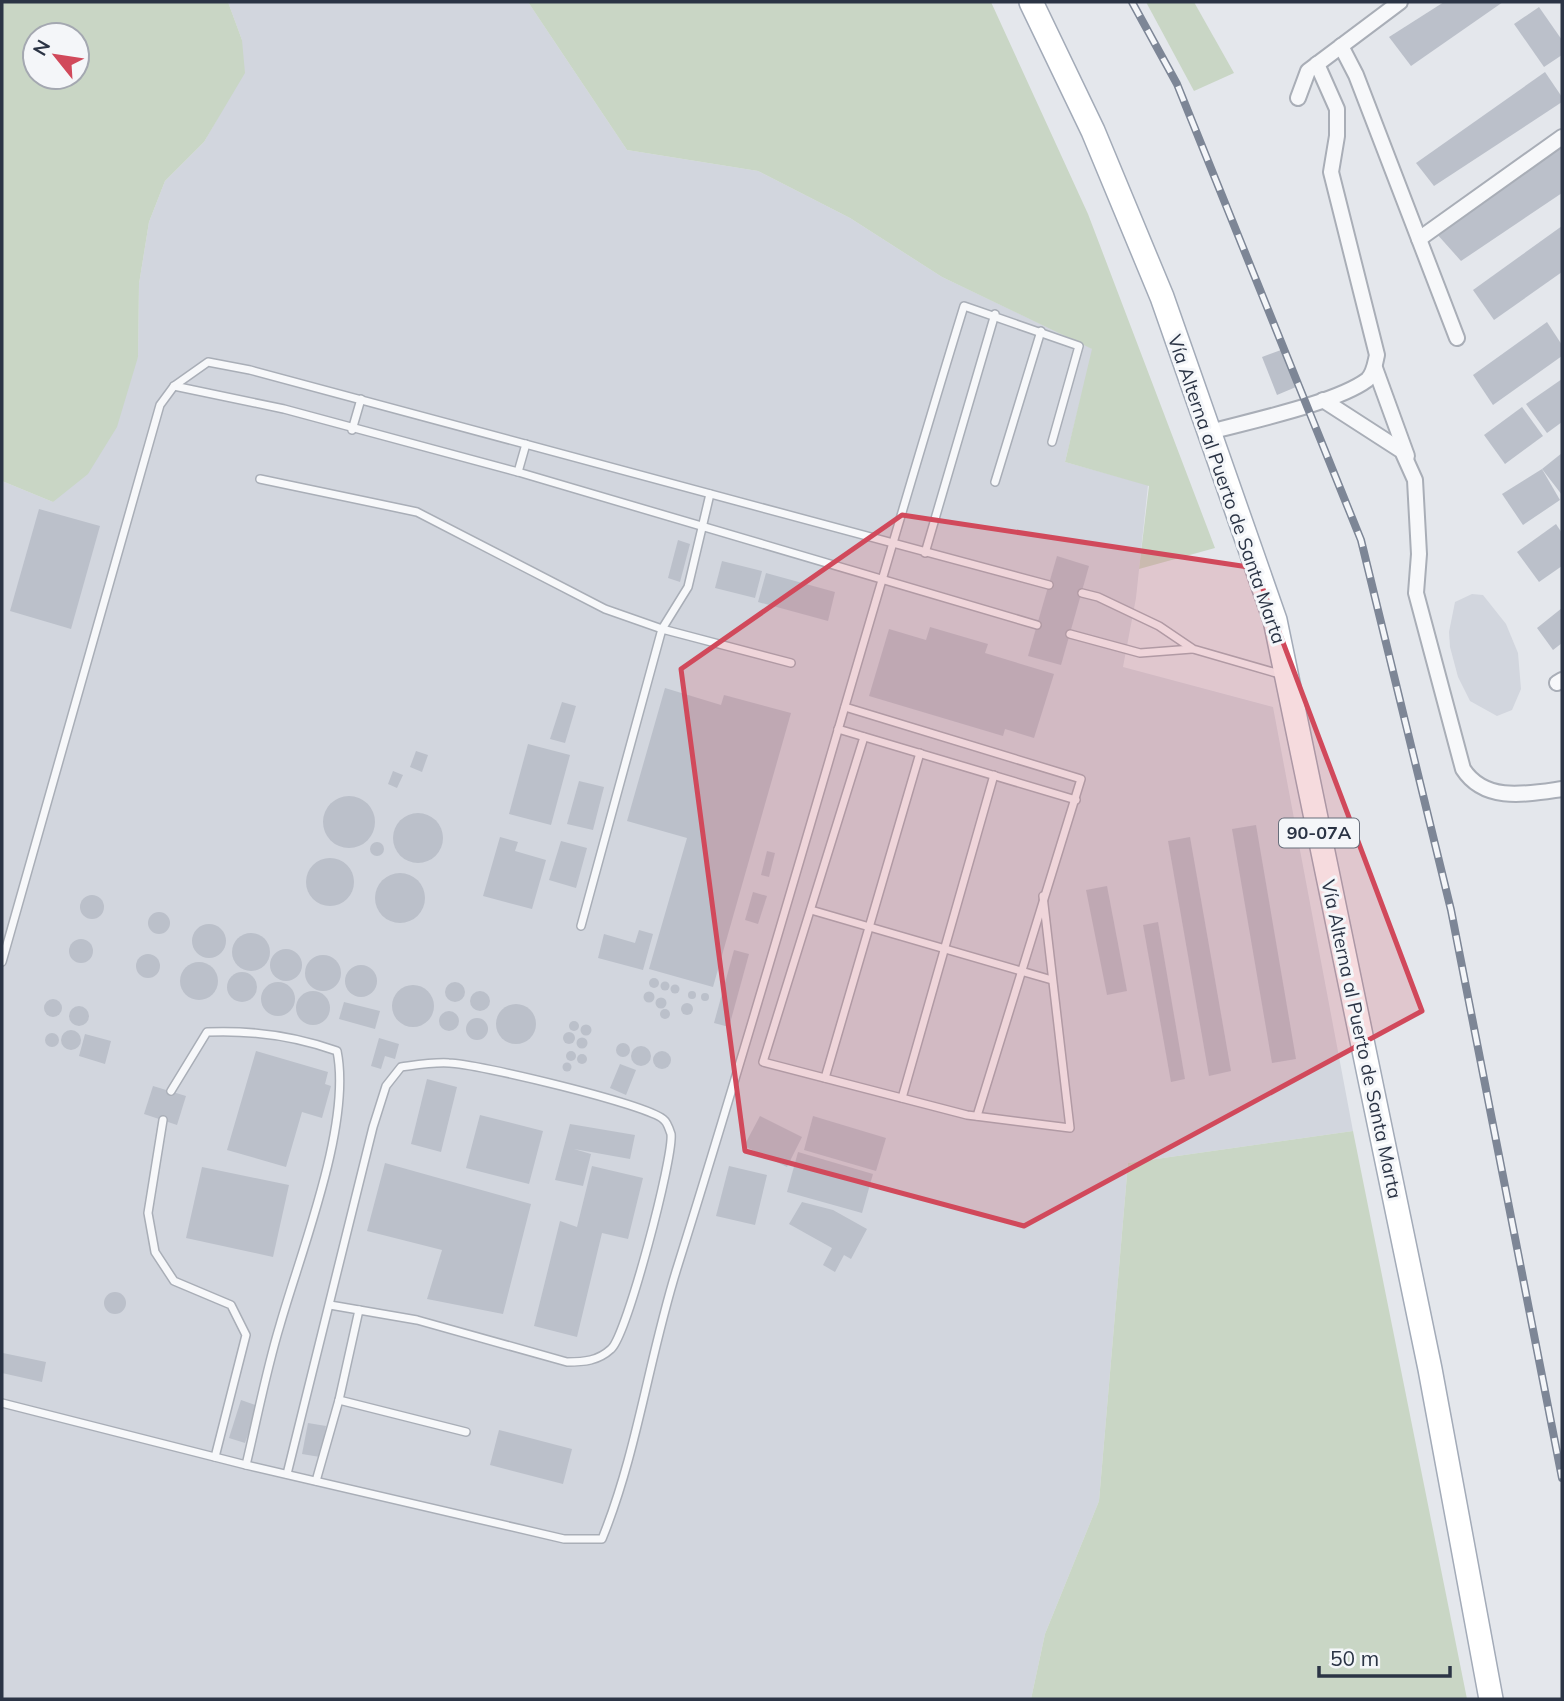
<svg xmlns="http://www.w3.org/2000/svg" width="1564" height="1701" font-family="Mulish,sans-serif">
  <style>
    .built { fill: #d2d6de }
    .green { fill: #c9d6c5; fill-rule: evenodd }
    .building { fill: #bbc0ca }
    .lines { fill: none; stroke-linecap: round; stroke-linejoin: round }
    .service-casing { stroke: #a9aeb7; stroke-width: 10 }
    .minor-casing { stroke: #a9aeb7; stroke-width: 18 }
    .primary-casing { stroke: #a3abb8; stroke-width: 26 }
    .service { stroke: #f7f8fa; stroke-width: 7 }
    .minor { stroke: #f7f8fa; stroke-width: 14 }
    .primary { stroke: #fff; stroke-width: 23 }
    .rail-casing { stroke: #7d8696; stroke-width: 8 }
    .rail { stroke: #f4f6f9; stroke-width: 5; stroke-dasharray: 16; stroke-linecap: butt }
    .marked { fill: #d1495b; fill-opacity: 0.2; stroke: #d1495b; stroke-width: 5; stroke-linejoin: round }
    .labels { text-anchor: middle; stroke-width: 6; stroke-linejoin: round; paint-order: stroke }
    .shield { fill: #f4f6f9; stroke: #676e7b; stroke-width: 2 }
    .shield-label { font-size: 18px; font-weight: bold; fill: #2b3445 }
    .street-label { font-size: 19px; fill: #2b3445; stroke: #f4f6f9 }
  </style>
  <rect width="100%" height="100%" fill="#e4e7ec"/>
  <g class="built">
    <polygon points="228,2 528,2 627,150 758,171 850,218 942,277 1093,349 1065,462 1148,485 1136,598 1123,667 1273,707 1353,1131 1128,1163 1099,1501 1045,1634 1031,1699 2,1699 2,481 53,502 138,357 139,284 149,222 165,181 204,142 223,109 242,40"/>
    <polygon points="1472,594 1483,595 1506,624 1518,653 1521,689 1512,710 1497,716 1470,701 1458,677 1450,647 1449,632 1455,602"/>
  </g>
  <g class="green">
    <path d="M2,2H228L242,40L245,73L204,142L165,181L149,222L139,284L138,357L117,427L88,474L53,502L2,481ZM35,35H77V77H35Z"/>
    <polygon points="528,2 991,2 1088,214 1215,548 1139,569 1149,486 1065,462 1092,349 942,277 850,218 758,171 627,150"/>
    <polygon points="1146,2 1194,2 1234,73 1194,91"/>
    <polygon points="1353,1131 1467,1699 1031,1699 1045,1634 1099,1501 1128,1163"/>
  </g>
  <g class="building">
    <polygon points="1444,2 1503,2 1411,66 1389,37"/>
    <polygon points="1539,7 1562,40 1562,55 1544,67 1514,24"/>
    <polygon points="1545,72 1562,97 1562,102 1434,186 1416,163"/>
    <polygon points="1562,147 1562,193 1461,261 1436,233"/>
    <polygon points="1562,226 1562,272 1494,320 1473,290"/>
    <polygon points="1547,322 1562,345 1562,356 1493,405 1473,375"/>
    <polygon points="1281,350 1296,387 1277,395 1262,357"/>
    <polygon points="1562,379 1562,422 1547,433 1526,404"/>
    <polygon points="1522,407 1543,436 1505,464 1484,435"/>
    <polygon points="1562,453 1562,495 1542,469"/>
    <polygon points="1542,469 1560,500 1523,525 1502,494"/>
    <polygon points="39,509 100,526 71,629 10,611"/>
    <polygon points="1556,524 1562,533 1562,566 1539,582 1517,552"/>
    <polygon points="678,540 690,544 680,582 668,578"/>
    <polygon points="1057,556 1089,566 1061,665 1028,656"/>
    <polygon points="722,561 762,571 755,598 715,588"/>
    <polygon points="766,573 835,592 828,621 758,602"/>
    <polygon points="1562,608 1562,643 1553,650 1537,628"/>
    <polygon points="930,627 988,644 985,653 1054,674 1034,738 1005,729 1003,736 869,696 889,629 926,640"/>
    <polygon points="665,688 721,705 724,695 791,713 713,987 649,969 687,838 627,821"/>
    <polygon points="562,702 576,706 565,743 550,739"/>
    <polygon points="528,744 570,755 551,825 509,814"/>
    <polygon points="416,751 428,755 422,772 410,767"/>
    <polygon points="393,771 403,775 397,788 388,784"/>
    <polygon points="579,781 604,787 593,830 567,824"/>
    <circle cx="349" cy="822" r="26"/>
    <circle cx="418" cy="838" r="25"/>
    <polygon points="1256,825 1296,1059 1272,1063 1232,829"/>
    <polygon points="500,837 518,842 515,851 546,860 532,909 483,896"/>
    <polygon points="1190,837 1231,1071 1209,1076 1168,841"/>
    <polygon points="561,841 587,848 576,888 549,880"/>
    <circle cx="377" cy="849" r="7"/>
    <polygon points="767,851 775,853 769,877 761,875"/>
    <circle cx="330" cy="882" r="24"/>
    <circle cx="400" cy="898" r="25"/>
    <polygon points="1107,886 1127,991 1107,995 1086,890"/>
    <polygon points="753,892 767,896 758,924 745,920"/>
    <circle cx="92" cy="907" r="12"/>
    <circle cx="159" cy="923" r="11"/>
    <polygon points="1158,922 1185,1079 1171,1082 1143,925"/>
    <circle cx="209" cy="941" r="17"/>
    <polygon points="639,930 653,934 643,970 598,958 604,934 635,943"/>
    <circle cx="251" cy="952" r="19"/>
    <circle cx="81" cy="951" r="12"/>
    <circle cx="286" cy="965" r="16"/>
    <polygon points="734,950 749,954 729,1027 714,1023"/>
    <circle cx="148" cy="966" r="12"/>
    <circle cx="323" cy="973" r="18"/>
    <circle cx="199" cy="981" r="19"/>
    <circle cx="361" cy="981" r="16"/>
    <circle cx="242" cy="987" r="15"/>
    <circle cx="654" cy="983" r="5"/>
    <circle cx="665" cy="986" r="4.5"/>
    <circle cx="278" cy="999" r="17"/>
    <circle cx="455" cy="992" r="10"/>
    <circle cx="675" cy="989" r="4.5"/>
    <circle cx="413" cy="1006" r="21"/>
    <circle cx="692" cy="995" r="4"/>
    <circle cx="480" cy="1001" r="10"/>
    <circle cx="313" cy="1008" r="17"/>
    <circle cx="649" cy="997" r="5.5"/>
    <circle cx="705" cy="997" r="4"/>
    <circle cx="661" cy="1003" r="5.5"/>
    <circle cx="53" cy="1008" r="9"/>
    <polygon points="344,1002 380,1011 375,1029 339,1019"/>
    <circle cx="687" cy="1009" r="6"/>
    <circle cx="516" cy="1024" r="20"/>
    <circle cx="79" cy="1016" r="10"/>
    <circle cx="665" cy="1014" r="5"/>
    <circle cx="449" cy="1021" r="10"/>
    <circle cx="477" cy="1029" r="11"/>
    <circle cx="574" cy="1026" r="5"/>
    <circle cx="586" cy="1030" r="5.5"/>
    <circle cx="71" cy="1040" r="10"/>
    <circle cx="569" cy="1038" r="6"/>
    <circle cx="52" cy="1040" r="7"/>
    <polygon points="85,1034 111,1041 105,1064 79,1056"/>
    <circle cx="582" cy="1043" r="5.5"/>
    <polygon points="379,1038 399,1044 395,1059 385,1056 381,1069 371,1066"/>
    <circle cx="623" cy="1050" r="7"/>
    <circle cx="641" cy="1056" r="10"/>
    <circle cx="662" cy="1060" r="9"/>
    <polygon points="256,1051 328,1072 325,1084 331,1086 322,1118 302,1112 286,1167 227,1150"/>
    <circle cx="571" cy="1056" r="5"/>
    <circle cx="582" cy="1059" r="5"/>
    <circle cx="567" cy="1067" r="4.5"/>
    <polygon points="620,1064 636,1070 626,1095 610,1088"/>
    <polygon points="427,1079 457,1087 441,1152 411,1144"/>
    <polygon points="153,1086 186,1096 177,1125 144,1114"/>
    <polygon points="480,1115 543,1131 529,1184 466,1168"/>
    <polygon points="760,1116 802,1137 787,1167 744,1146"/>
    <polygon points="813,1116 886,1138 876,1171 804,1150"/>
    <polygon points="570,1124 635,1135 630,1159 574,1149 591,1154 583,1186 555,1180"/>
    <polygon points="798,1152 873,1174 862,1213 787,1192"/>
    <polygon points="385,1163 531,1204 503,1314 427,1299 442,1250 367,1231"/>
    <polygon points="592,1166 643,1178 628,1239 602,1233 577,1337 534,1326 560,1221 577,1227"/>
    <polygon points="729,1166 767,1175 755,1225 716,1216"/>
    <polygon points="202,1167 289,1185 273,1257 186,1238"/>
    <polygon points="802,1202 833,1210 867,1229 851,1259 844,1255 835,1272 823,1265 832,1248 789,1224"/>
    <circle cx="115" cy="1303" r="11"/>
    <polygon points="3,1353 46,1362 42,1382 2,1373"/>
    <polygon points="241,1400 258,1406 245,1443 229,1438"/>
    <polygon points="308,1423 326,1426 320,1457 302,1454"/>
    <polygon points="499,1430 572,1449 563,1484 490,1465"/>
  </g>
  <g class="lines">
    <g class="service-casing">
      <g id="service">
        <polyline points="174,386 284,409 518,472 1037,625"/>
        <polyline points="352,430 361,399"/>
        <polyline points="518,472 526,444"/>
        <polyline points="260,479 417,512 605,609 662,629 688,587 710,494"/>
        <polyline points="995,482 1041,331"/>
        <polyline points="925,553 995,314"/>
        <polyline points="1082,593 1098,597 1159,626 1193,649 1283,675"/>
        <polyline points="1070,634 1140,653 1192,649"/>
        <polyline points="845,707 1081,779 977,1116"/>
        <polyline points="838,729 1076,800"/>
        <polyline points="864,737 763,1062 967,1115 1070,1128 1043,896"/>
        <polyline points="811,910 1052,980"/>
        <polyline points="581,926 662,629 791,663"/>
        <polyline points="2,962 160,405 174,386 208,362 250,370 1049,585"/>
        <polyline points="825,1078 920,753"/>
        <path d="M171,1091L207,1032C253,1030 295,1036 337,1051C352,1124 301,1251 280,1325C266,1371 257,1419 246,1465"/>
        <polyline points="902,1098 994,775"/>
        <polyline points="163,1120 148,1213 155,1252 174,1281 231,1305 246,1335 215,1457"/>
        <polyline points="330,1305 359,1310"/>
        <polyline points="339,1400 466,1432"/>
        <path d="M2,1403L246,1465L564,1539H602C638,1450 649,1356 678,1265C778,947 866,625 964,306L1079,346L1052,442"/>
        <path d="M287,1474L373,1127L386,1086L401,1067C416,1065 433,1062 449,1063C474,1063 651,1105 664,1120C667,1122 670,1131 671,1134C674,1156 627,1335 611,1349C598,1361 584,1362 567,1362L417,1320L359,1310L339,1400L316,1481"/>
      </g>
    </g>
    <g class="minor-casing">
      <g id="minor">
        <polyline points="1341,46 1356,75 1457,338"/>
        <polyline points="1298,98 1308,71 1400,2"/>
        <polyline points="1419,239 1562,137"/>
        <polyline points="1375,368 1407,456"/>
        <path d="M1323,400L1402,451L1415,480L1419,554L1416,593L1463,769C1485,803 1527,794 1562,789"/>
        <path d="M1210,432C1250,421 1336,403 1367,380C1374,374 1375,363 1377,355L1331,172L1337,136V109L1317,64"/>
        <polyline points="1557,683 1562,680"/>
      </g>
    </g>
    <g class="primary-casing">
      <polyline id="primary" points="1031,2 1093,131 1162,297 1275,620 1430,1369 1491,1699"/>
    </g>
    <use href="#service" class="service"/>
    <use href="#minor" class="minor"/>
    <use href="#primary" class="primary"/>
    <g class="rail-casing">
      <polyline id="rail" points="1132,2 1177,84 1361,540 1451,910 1562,1478"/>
    </g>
    <use href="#rail" class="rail"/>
  </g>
  <path class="marked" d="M902,515L1255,568L1422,1011L1024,1226L745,1151L681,669Z"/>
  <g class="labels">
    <rect class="shield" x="1279" y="818.5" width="80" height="29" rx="5"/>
    <g class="shield-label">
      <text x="1319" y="839">90-07A</text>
    </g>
    <g class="street-label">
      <text transform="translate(1227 489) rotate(71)" y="7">Vía Alterna al Puerto de Santa Marta</text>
      <text transform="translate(1362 1039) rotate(78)" y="7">Vía Alterna al Puerto de Santa Marta</text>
    </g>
  </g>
  <rect width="1564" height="1701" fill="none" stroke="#2b3445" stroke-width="7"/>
  <g transform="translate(56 56) rotate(300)"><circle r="33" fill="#f4f6f9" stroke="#a4a8b1" stroke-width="2"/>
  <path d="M0-5L12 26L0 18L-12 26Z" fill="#d1495b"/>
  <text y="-10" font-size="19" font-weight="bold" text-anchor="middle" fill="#2b3445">N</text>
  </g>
  <path d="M1319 1666v10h131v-10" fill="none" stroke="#2b3445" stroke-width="3.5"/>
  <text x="1330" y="1666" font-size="21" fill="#2b3445" stroke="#f4f6f9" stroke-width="5" paint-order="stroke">50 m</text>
</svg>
